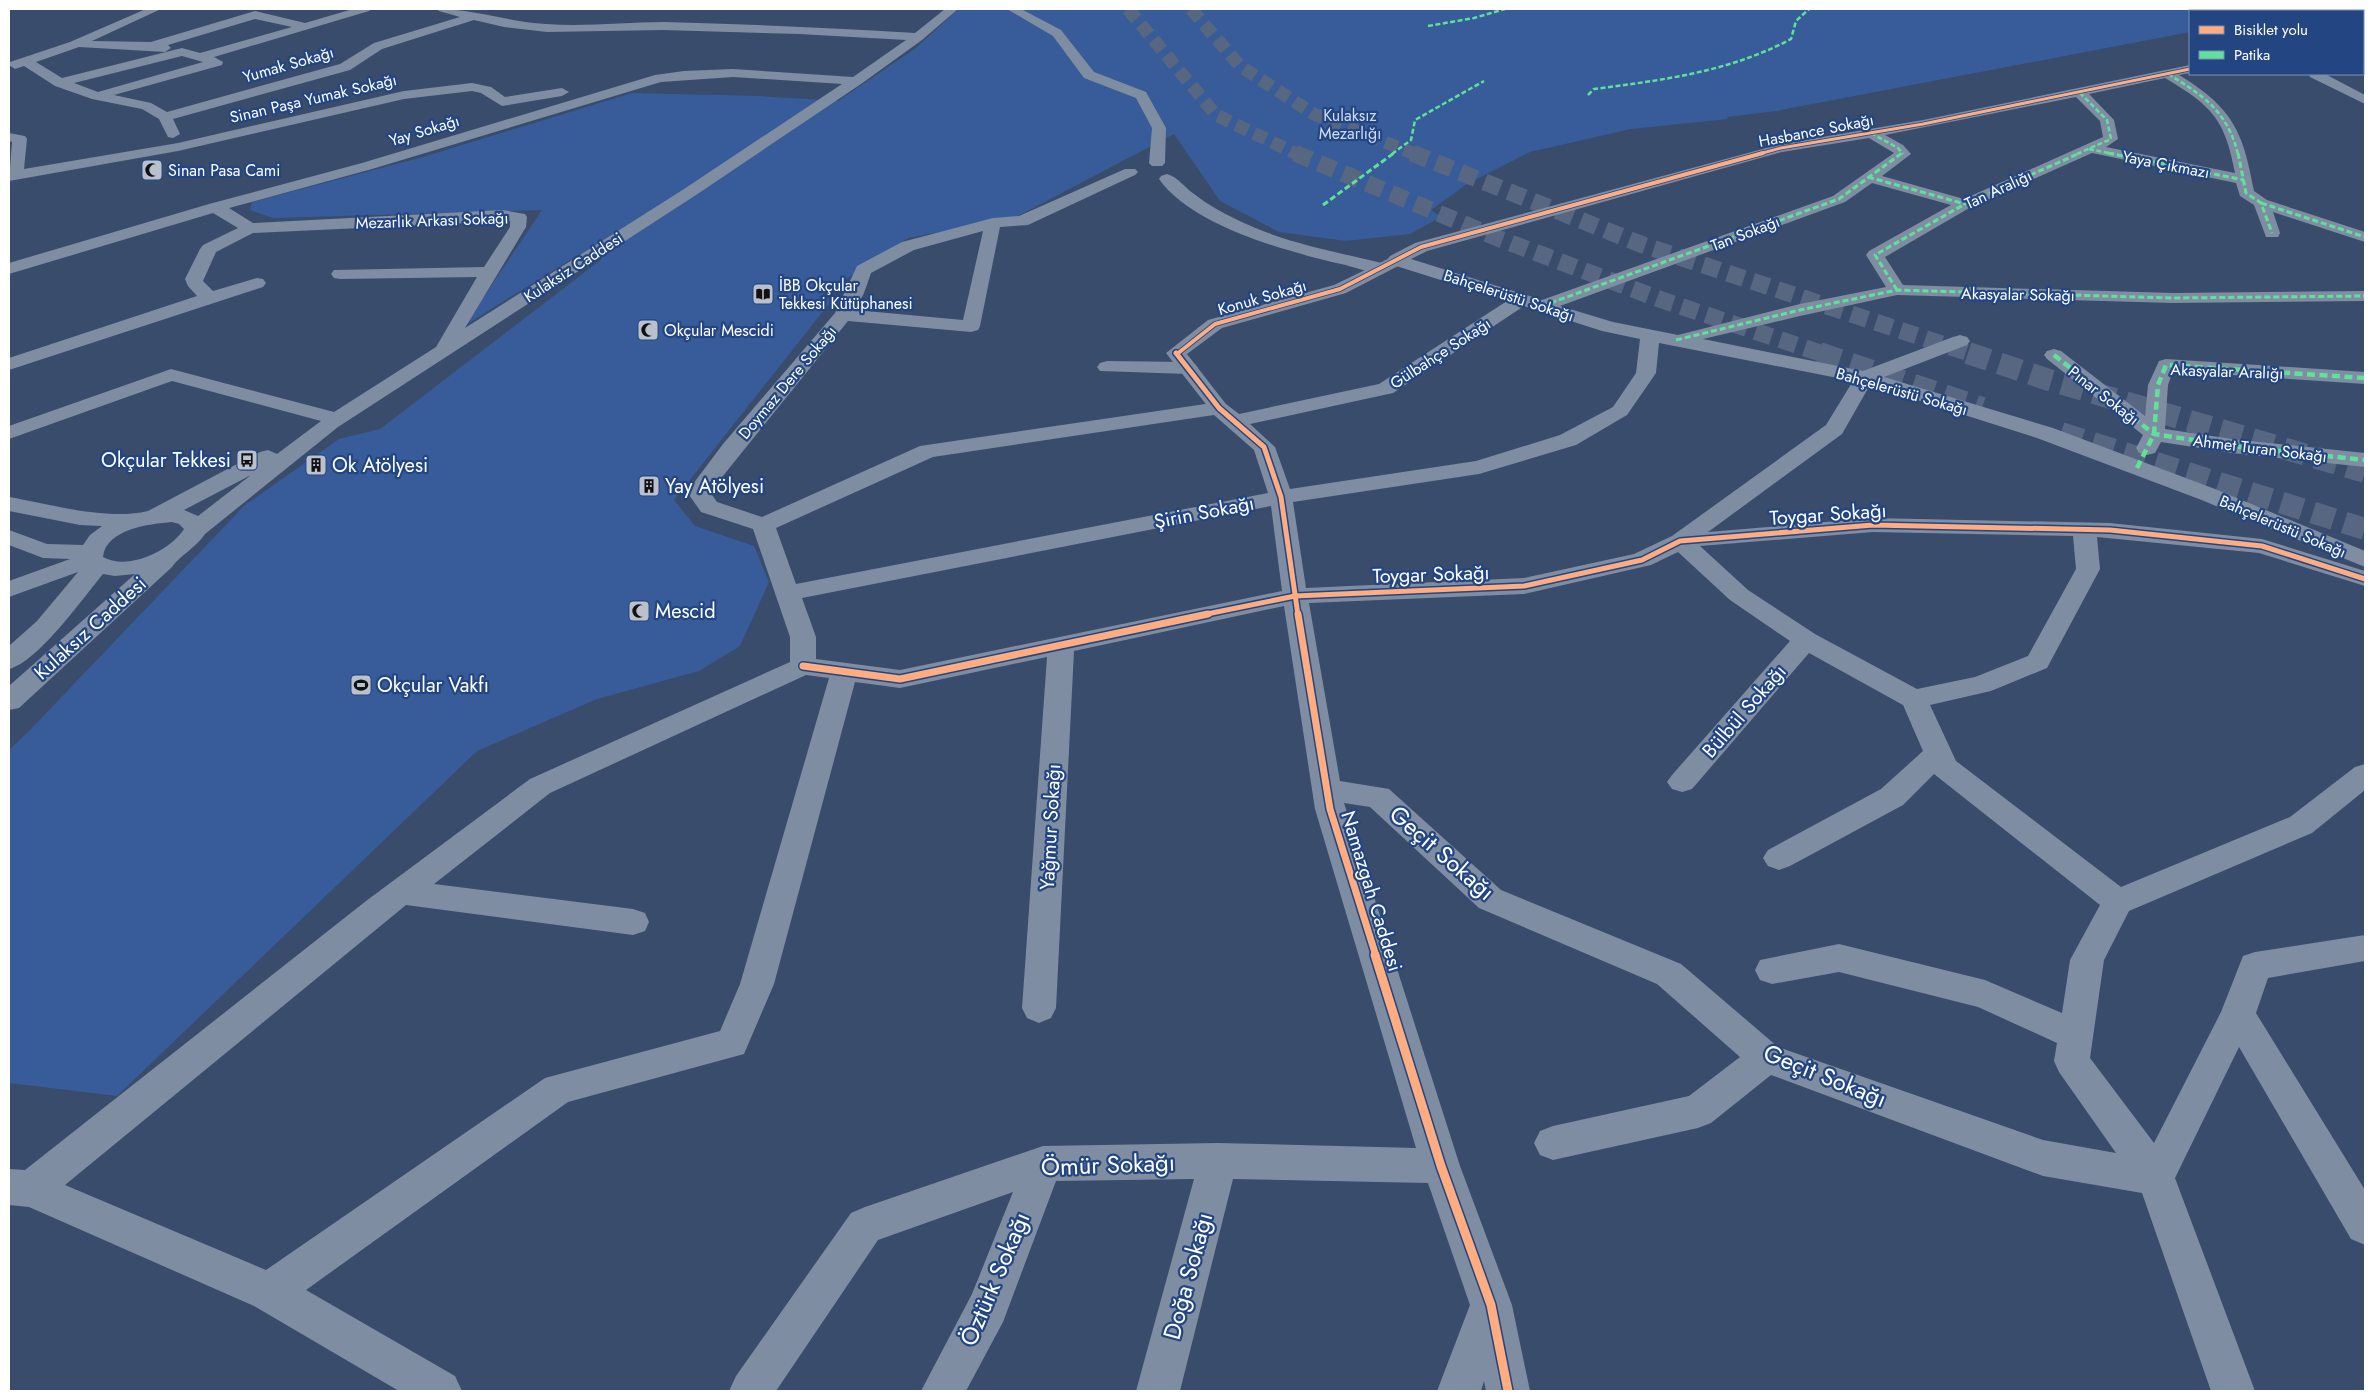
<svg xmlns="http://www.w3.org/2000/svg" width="2374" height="1400" font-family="Jost,sans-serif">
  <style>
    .green { fill: #375c99 }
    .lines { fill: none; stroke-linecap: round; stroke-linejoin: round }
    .primary-tunnel-far2 { stroke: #576782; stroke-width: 13; stroke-dasharray: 13 7; stroke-linecap: butt }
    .primary-tunnel-far1 { stroke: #576782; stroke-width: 17; stroke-dasharray: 17 9; stroke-linecap: butt }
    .primary-tunnel { stroke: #576782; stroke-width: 22; stroke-dasharray: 22 11; stroke-linecap: butt }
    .minor { fill: #7f8da2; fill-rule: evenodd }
    .tertiary { fill: #7f8da2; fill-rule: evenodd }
    .quiet-far2 { stroke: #60e19b; stroke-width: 2.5; stroke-dasharray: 5 2.5; stroke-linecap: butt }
    .quiet-far1 { stroke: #60e19b; stroke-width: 3; stroke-dasharray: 6 3; stroke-linecap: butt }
    .quiet { stroke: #60e19b; stroke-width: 4.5; stroke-dasharray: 8 4.5; stroke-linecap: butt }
    .cycleway-far4-casing { stroke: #234682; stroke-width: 4.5 }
    .cycleway-far3-casing { stroke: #234682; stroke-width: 5.5 }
    .cycleway-far2-casing { stroke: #234682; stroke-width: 8 }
    .cycleway-far1-casing { stroke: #234682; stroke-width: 10 }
    .cycleway-casing { stroke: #234682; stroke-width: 12 }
    .cycleway-far4 { stroke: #ffac80; stroke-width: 3 }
    .cycleway-far3 { stroke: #ffac80; stroke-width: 4 }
    .cycleway-far2 { stroke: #ffac80; stroke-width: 5 }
    .cycleway-far1 { stroke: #ffac80; stroke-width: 7 }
    .cycleway { stroke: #ffac80; stroke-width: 9 }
    .labels { text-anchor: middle; stroke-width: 4.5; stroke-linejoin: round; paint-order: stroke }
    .far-street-label { font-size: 16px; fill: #fff; stroke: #234682 }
    .far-park-label { font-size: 16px; fill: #ceddf6; stroke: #234682 }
    .far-poi-label { font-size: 16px; fill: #fff; stroke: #234682; text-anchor: start }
    .poi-label { font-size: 20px; fill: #fff; stroke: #234682; text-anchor: start }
    .street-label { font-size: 20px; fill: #fff; stroke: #234682 }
    .near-street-label { font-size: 24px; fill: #fff; stroke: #234682 }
  </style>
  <rect width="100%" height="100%" fill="#394c6c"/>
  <polygon class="green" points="958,9 2365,9 2365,22 2363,22 2363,11 2190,11 2190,32 1776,111 1727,117 1728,119 1631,129 1530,152 1467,184 1431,210 1441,217 1410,234 1346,241 1279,232 1220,201 1174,134 1014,218 908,238 819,297 832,300 674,500 695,526 754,546 769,582 740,646 699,671 597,699 477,751 117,1096 9,1083 9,750 29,731 245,505 339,439 380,429 602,259 580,254 465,325 542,210 273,218 250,210 252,202 423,157 632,93 760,96 838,101 916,48"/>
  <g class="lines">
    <g class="primary-tunnel-far2">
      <polyline points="1128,9 1216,115 1297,154"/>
      <polyline points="1191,9 1240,66 1314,114 1415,154"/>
    </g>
    <g class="primary-tunnel-far1">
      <polyline points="1295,153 1500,239 1662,300 1823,354"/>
      <polyline points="1412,153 1643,245 1972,354"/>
    </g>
    <g class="primary-tunnel">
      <polyline points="1819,353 1982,408"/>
      <polyline points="1968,353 2049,380 2365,472"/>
      <polyline points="2061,433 2365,529"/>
    </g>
    <g class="minor">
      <path d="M146,9H161L92,41L151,42L255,11L305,23L353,9H371L369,11L214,57L223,62L222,65L114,95L151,103L167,112L340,64L374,43L460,17L439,11L437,9C474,9 509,22 546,24C585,27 625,22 664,22C748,24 832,28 915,33L945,9H958L922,40L861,84L696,195L338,427L205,534C195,549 180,555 172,567L19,708L9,710V686L135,574L115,576L103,574C83,598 38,662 9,669V646L37,621L78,572L9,597V581L70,559L43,558L9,545V530L47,544L83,545L90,535L102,526L80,525L9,511V497C49,504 108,521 148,511L260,452L268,450L277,454L321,421L172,381L9,439V426L171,369L334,412L436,347L477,277L340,279L334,278L331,274L334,270L484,267L510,227V221L253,233L216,252L203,281L213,291L257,278L263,279L266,283L263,287L9,370V358L197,296L188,286L185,279L200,249L203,245L238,228L213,213L9,274V263L209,204L362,163L655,75L684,71L733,69L853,77L906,40L799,34L663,30L547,32L504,27L474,20L382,49L350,70L173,119L180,134L173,138L168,137L159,119L142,109L92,99L55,86L24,66L15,69L9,65L10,62L70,42ZM255,19L292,27L200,53L182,48L62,78L36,62L79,47L165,52L171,48L168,45ZM182,56L203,62L98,92L74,83ZM733,77L842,84L684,189L465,328L526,227L527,217L525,214L503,210L253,223L229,208L372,169L661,82ZM251,475L198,516L184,510ZM172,522L179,524L184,529C170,551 128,571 103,557C106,529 149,524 172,522Z"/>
      <polygon points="1007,9 1021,9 1061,30 1094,72 1146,92 1166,128 1165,163 1162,166 1152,166 1149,163 1152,128 1136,98 1084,78 1053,36"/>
      <path d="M2190,65V73L2179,75C2233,108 2243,131 2254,191L2267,200L2365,232V242L2273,212L2280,233L2278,237H2266L2254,205L2240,196L2236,183L2092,153L1971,207L1885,257L1903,285L2173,293L2365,291V301L2173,303L1897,295L1800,316L1703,339L1863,371L1953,337L1960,335L1967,337L1970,341L1967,345L1884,377L2053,428L2215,489L2365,551V567L2199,499L2037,438L1870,385L1842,434L1708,532L1873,518L2110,523L2262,539L2365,571V586L2259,553L2097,537L2100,569L2047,668L1991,691L1930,705L1956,761L2121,887L2290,817L2355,767L2365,764V790L2312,833L2129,911L2104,960L2090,1058L2154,1143L2221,1012L2243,956L2255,952L2365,935V961L2268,978L2256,1013L2365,1190V1245L2351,1239L2239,1047L2175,1178L2255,1391H2211L2142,1193L2043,1176L1771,1075L1711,1123L1698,1128L1553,1160L1540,1155L1534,1143L1540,1131L1553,1126L1689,1096L1740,1057L1657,984L1479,908L1370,807L1344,803L1460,1166L1512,1305L1530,1391H1486L1484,1381L1481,1391H1437L1470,1305L1428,1183L1233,1179L1180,1391H1136L1194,1179L1056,1181L1003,1322L966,1391H921L972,1294L1013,1192L878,1240L776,1391H729L736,1376L851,1213L865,1207L1043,1146L1218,1143L1416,1148L1315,809L1284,606L1074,651L1056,1008L1051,1018L1039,1023L1027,1018L1022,1008L1047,657L900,688L855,682L774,984L744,1054L568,1102L306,1290L455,1376L462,1391H399L254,1306L29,1207L9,1205V1169L25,1170L366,901L530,779L790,662V637L753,529L701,512L687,492L723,444L835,313L857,266L902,242L993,218L1019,216L1125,169H1135L1138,172L1135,175L1028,225L1000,227L980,326L978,330L971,332L848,321L710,492L717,502L762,517L920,446L1219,402L1226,404L1239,414L1379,384L1507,301L1390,264L1387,260L1390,256L1415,243L1781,144L1923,120ZM2165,78C2212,106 2225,119 2235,173L2106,147L2118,139L2114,120L2089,94ZM2076,97L2100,121L2103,137L1964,199L1882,176L1911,154L1903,145L1885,135ZM1869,138L1894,153L1833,196L1542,300L1411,259L1427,251L1782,152ZM1872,183L1951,205L1869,251L1866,255L1886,287L1800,304L1678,335L1613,322L1560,306L1845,202ZM983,231L963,320L855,310L864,293L871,273L914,250ZM1524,306L1602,331L1640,339L1636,373L1613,407L1560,435L1476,461L1290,489L1275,447L1250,424L1393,393ZM1659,343L1853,381L1826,425L1672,536L1634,554L1524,578L1306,588L1293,502L1479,474L1576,445L1627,415L1656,373ZM1214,415L1254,450L1268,493L796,584L776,528L933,457ZM1271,506L1282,591L900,670L816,659V637L802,598ZM1873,532L2073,536L2076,569L2028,656L1975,677L1917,689L1815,634L1748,590L1700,546ZM1678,552L1730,600L1790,641L1672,775L1667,782L1672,789L1682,792L1692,789L1809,653L1903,705L1923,751L1881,789L1768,850L1763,858L1768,866L1779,870L1790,866L1903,805L1934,774L2100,905L2070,960L2062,1013L1985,980L1839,944L1760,960L1755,970L1760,980L1772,984L1839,972L1978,1007L2057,1043L2054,1061L2059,1072L2116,1153L2043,1140L1778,1047L1681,964L1501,890L1389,789L1340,781L1309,603L1524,594L1651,565ZM806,675L829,678L740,984L720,1031L545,1078L266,1270L65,1185L406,905L633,935L645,931L649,922L645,913L633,909L434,884L550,793Z"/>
      <polygon points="472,83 491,87 505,97 562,88 569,92 562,96 502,106 481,93 472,91 404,99 178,151 9,181 12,142 9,141 9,133 25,136 27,139 24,169 178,143 404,91"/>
      <path d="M1167,174C1178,177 1185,188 1194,194C1209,206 1227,215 1244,223C1289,244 1338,252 1386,264L1389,268L1386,272C1373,275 1355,267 1341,264C1288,252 1192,226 1159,179L1161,176Z"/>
      <polygon points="2054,349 2061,351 2145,416 2148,385 2159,361 2166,359 2365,372 2365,384 2173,371 2168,385 2165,429 2232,439 2365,453 2365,467 2232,453 2161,442 2155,453 2147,455 2139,453 2136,448 2143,435 2047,359 2044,355 2047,351"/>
      <polygon points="1107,361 1188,362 1195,364 1198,368 1195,372 1188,374 1100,371 1097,367 1100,363"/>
    </g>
    <g class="tertiary">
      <polygon points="2213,9 2229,9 2231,11 2215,11"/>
      <polygon points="2309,74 2325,74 2365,95 2365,104 2310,77"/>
      <polygon points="1396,255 1402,256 1405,260 1402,264 1346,293 1222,328 1187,354 1229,408 1226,412 1219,414 1212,412 1166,353 1208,320 1334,285"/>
    </g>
    <g class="quiet-far2">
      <polyline points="1428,26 1474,18 1505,9"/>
      <path d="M2168,74C2204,96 2227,111 2238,154"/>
      <path d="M1588,95L1594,89C1663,80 1729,72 1791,39L1796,21L1809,9"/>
      <polyline points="1871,133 1898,148 1903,154"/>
      <polyline points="2089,149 2114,154"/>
      <polyline points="1392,154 1411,140 1415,120 1484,81"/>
      <polyline points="2077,154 2111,139 2107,120 2080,93"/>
    </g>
    <g class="quiet-far1">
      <polyline points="2108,153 2244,180"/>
      <polyline points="2238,153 2246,193 2261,203 2272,233"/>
      <polyline points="1868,177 1965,204"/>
      <polyline points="2261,203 2365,237"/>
      <polyline points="1323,205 1394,153"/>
      <polyline points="1897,290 1875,255 1965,204 2080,153"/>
      <polyline points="1542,306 1839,199 1902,153"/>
      <polyline points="1676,340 1800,310 1897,290 2173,298 2365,296"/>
    </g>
    <g class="quiet">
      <polyline points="2054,355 2154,434 2232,446 2365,460"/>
      <polyline points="2137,468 2154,434 2158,385 2166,365 2365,378"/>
    </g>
    <g class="cycleway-far4-casing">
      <polyline id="cycleway-far4" points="1759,154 1781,148 1923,124 2190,69"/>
    </g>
    <g class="cycleway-far3-casing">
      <polyline id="cycleway-far3" points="1177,354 1215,324 1340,289 1421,247 1763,153"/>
    </g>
    <g class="cycleway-far2-casing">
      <g id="cycleway-far2">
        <polyline points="1176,353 1219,408 1264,447 1281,497 1298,615"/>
        <polyline points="1202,615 1295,596 1524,586 1642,560 1680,541 1873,525 2110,530 2262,546 2365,579"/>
      </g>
    </g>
    <g class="cycleway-far1-casing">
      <g id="cycleway-far1">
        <polyline points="1298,614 1330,809 1376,956"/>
        <polyline points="803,666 900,679 1208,614"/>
      </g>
    </g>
    <g class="cycleway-casing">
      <polyline id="cycleway" points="1375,955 1441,1166 1491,1305 1508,1391"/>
    </g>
    <use href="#cycleway-far4" class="cycleway-far4"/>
    <use href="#cycleway-far3" class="cycleway-far3"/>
    <use href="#cycleway-far2" class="cycleway-far2"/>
    <use href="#cycleway-far1" class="cycleway-far1"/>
    <use href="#cycleway" class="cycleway"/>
  </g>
  <defs>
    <g id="mosque-square" transform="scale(1.125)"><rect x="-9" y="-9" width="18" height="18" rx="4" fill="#bac0cc" stroke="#234682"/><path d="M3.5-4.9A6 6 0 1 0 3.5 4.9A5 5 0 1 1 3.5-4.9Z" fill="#111"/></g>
    <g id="library-square" transform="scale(1.125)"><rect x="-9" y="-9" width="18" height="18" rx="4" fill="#bac0cc" stroke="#234682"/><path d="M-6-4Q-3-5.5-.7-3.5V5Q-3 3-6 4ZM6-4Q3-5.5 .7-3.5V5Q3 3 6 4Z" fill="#111"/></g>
    <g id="bus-square" transform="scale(1.125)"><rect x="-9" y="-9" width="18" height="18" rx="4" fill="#bac0cc" stroke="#234682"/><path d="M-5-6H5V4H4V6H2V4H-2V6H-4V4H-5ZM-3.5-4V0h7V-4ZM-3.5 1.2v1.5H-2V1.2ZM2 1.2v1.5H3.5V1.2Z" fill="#111"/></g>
    <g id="building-square" transform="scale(1.125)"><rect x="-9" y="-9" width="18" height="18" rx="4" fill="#bac0cc" stroke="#234682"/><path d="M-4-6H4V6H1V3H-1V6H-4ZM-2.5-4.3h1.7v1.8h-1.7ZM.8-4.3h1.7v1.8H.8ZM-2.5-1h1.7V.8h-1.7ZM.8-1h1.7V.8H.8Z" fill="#111"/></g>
    <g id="stadium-square" transform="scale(1.125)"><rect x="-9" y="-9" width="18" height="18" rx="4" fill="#bac0cc" stroke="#234682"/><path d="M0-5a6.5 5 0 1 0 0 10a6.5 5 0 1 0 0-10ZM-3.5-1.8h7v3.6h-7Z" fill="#111"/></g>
  </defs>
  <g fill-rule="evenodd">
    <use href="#mosque-square" x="152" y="170"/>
    <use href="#library-square" x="763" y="294"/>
    <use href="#mosque-square" x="648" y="330"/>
    <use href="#bus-square" x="247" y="460"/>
    <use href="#building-square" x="316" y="465"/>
    <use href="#building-square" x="649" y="486"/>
    <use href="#mosque-square" x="639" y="611"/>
    <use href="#stadium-square" x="361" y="685"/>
  </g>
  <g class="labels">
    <g class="far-street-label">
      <text transform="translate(288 64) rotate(-16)" y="6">Yumak Sokağı</text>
      <text transform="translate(313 98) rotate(-13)" y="6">Sinan Paşa Yumak Sokağı</text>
      <text transform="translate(424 130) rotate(-17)" y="6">Yay Sokağı</text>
      <text transform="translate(1816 130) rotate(-11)" y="6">Hasbance Sokağı</text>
      <text transform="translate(2166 164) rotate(11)" y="6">Yaya Çıkmazı</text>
      <text transform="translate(1998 189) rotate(-25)" y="6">Tan Aralığı</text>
      <text transform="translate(432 220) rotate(-2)" y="6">Mezarlık Arkası Sokağı</text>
      <text transform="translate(1745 233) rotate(-21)" y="6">Tan Sokağı</text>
      <text transform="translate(573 267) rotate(-33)" y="6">Kulaksiz Caddesi</text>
      <text transform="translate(2018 294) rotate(1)" y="6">Akasyalar Sokağı</text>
      <text transform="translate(1509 295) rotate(18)" y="6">Bahçelerüstü Sokağı</text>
      <text transform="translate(1262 297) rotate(-16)" y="6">Konuk Sokağı</text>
      <text transform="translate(1440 353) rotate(-33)" y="6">Gülbahçe Sokağı</text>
      <text transform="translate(2227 371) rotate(2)" y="6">Akasyalar Aralığı</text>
      <text transform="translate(787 382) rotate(-50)" y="6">Doymaz Dere Sokağı</text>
      <text transform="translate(1902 391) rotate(16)" y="6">Bahçelerüstü Sokağı</text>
      <text transform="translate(2104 395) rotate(38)" y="6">Pınar Sokağı</text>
      <text transform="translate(2260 448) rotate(7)" y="6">Ahmet Turan Sokağı</text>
      <text transform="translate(2283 526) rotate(23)" y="6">Bahçelerüstü Sokağı</text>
    </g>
    <g class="far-park-label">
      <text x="1350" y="121">Kulaksız<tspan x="1350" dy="18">Mezarlığı</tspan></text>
    </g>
    <g class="far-poi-label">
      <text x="168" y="176">Sinan Pasa Cami</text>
      <text x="779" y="291">İBB Okçular<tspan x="779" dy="18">Tekkesi Kütüphanesi</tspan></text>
      <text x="664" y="336">Okçular Mescidi</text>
    </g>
    <g class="poi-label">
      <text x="231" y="467" text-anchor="end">Okçular Tekkesi</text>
      <text x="332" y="472">Ok Atölyesi</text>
      <text x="665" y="493">Yay Atölyesi</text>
      <text x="655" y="618">Mescid</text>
      <text x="377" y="692">Okçular Vakfı</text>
    </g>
    <g class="street-label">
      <text transform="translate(1204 512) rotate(-11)" y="7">Şirin Sokağı</text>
      <text transform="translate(1828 514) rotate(-4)" y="7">Toygar Sokağı</text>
      <text transform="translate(1431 574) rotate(-2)" y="7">Toygar Sokağı</text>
      <text transform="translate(90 628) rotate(-42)" y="7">Kulaksız Caddesi</text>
      <text transform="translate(1744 711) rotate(-49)" y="7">Bülbül Sokağı</text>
      <text transform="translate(1050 827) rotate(-87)" y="7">Yağmur Sokağı</text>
      <text transform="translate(1372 891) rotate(73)" y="7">Namazgah Caddesi</text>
    </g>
    <g class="near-street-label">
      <text transform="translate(1442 853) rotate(41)" y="8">Geçit Sokağı</text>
      <text transform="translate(1825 1076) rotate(22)" y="8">Geçit Sokağı</text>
      <text transform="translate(1108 1165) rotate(-2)" y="8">Ömür Sokağı</text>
      <text transform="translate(1188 1276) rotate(-75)" y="8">Doğa Sokağı</text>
      <text transform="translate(995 1279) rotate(-67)" y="8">Öztürk Sokağı</text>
    </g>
  </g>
  <rect width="2374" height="1400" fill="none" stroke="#ffffff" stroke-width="20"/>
  <rect x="2189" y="10" width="175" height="65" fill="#234682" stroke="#7b90b4"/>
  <rect x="2199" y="26" width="25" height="8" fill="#ffac80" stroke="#7b90b4"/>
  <text x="2234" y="35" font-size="15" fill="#ffffff">Bisiklet yolu</text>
  <rect x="2199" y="51" width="25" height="8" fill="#60e19b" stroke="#7b90b4"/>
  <text x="2234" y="60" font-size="15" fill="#ffffff">Patika</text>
</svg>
